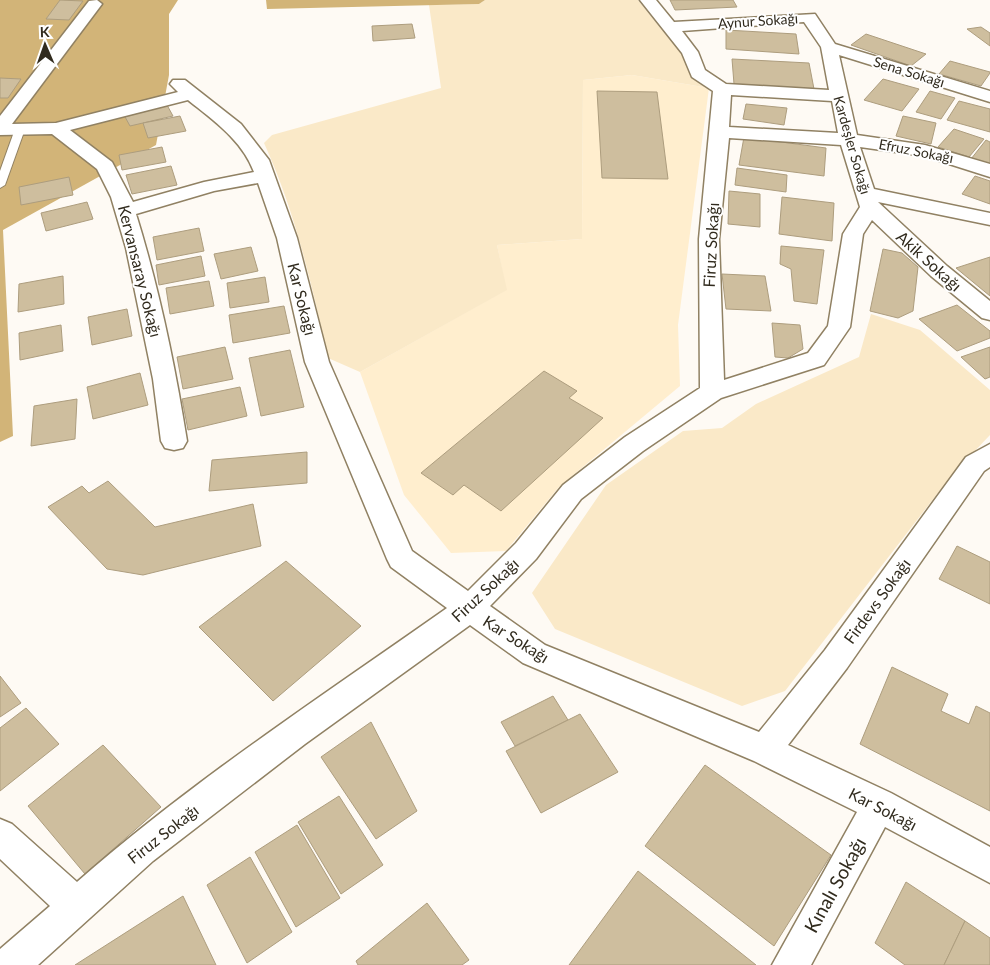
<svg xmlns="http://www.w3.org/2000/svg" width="990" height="965" font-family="Lato,sans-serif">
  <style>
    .built { fill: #ffeece }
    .green { fill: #fae9c8 }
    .forest { fill: #d2b478 }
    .building { fill: #cebe9e; stroke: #ad9d7e }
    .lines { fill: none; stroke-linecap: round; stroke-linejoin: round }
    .lane-casing { stroke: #908163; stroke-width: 2 }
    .street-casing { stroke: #908163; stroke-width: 3 }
    .lane { fill: #fff; fill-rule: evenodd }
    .street { fill: #fff; fill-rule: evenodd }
    .labels { text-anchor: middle; stroke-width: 4; stroke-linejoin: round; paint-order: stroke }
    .far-street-label { font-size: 14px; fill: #312b1e; stroke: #fff }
    .street-label { font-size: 16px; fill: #312b1e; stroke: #fff }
    .near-street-label { font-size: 19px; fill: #312b1e; stroke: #fff }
  </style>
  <rect width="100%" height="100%" fill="#fefaf4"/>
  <polygon class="built" points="632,75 709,88 678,325 680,386 559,487 506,551 451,553 404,495 360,372 506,290 497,245 582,239 583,80"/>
  <g class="green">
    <path d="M485,0H638L709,88L632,75L583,80L582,239L497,245L507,290L360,372L328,358C312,285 295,211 264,143L272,135L441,88L429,5L479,4Z"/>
    <polygon points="871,314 920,330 990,390 990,435 951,476 785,691 742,706 555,629 532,593 606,485 683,431 722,428 756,404 859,357"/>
  </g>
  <g class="forest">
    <polygon points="0,0 178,0 169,14 169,75 156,145 3,230 13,436 0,442"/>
    <polygon points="266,0 485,0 479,4 267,9"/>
  </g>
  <g class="building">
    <polygon points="60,0 83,1 69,20 46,19"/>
    <polygon points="670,0 733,0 737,7 675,10"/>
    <polygon points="412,24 415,38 373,41 372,26"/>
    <polygon points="981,27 990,33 990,46 967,29"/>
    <polygon points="726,30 796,34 799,54 726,49"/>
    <polygon points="866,34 926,54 911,66 851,45"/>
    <polygon points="732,59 809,63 814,89 734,84"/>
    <polygon points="950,61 990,72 990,73 981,86 939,74"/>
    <polygon points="0,78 21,79 8,98 0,98"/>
    <polygon points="883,79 919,89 902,111 864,100"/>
    <polygon points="597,91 657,92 668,179 602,178"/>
    <polygon points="930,91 955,98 941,119 916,112"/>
    <polygon points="959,101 990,109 990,132 947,120"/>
    <polygon points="746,104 787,108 784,125 743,119"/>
    <polygon points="167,105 173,116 130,126 124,115"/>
    <polygon points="180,116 186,131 148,138 143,123"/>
    <polygon points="903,116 936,123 931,144 896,136"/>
    <polygon points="954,129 984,139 969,157 938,147"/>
    <polygon points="744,137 826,148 824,176 739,165"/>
    <polygon points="986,140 990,142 990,165 971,159"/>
    <polygon points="162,147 166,162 122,170 119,155"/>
    <polygon points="171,166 177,185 132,194 126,175"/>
    <polygon points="737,168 787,175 786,192 735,185"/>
    <polygon points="975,176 990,181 990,204 962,194"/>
    <polygon points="69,177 73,195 21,205 19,187"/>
    <polygon points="729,191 760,194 760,227 728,224"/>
    <polygon points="782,197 834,203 832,241 779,234"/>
    <polygon points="87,202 93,219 46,231 41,213"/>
    <polygon points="199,228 204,251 157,260 153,237"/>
    <polygon points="781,246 824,250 817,304 794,301 791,269 780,264"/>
    <polygon points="251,247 258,271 221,279 214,254"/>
    <polygon points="883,249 902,253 918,267 913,311 898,318 870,311"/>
    <polygon points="201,256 205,276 159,285 156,265"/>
    <polygon points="990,257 990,296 956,268"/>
    <polygon points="722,274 765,276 771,311 726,309"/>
    <polygon points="63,276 64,304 18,312 19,284"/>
    <polygon points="265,277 269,302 230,308 227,283"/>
    <polygon points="209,281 214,306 170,314 166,288"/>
    <polygon points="957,305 990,331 990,338 957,351 919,319"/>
    <polygon points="284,306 290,333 233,343 229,315"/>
    <polygon points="127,309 132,336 92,345 88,317"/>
    <polygon points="772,323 800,325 803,349 788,358 775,357"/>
    <polygon points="61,325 63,351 20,360 19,333"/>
    <polygon points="225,347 233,379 183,389 177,357"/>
    <polygon points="990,347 990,377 985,379 961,357"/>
    <polygon points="290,350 304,407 261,416 249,358"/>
    <polygon points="544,371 577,391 569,398 603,418 501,511 464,485 453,495 421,473"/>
    <polygon points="140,373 148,405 93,419 87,387"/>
    <polygon points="240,387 247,416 188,430 182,399"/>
    <polygon points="77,399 75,439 31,446 34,406"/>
    <polygon points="307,452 307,483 209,491 212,460"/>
    <polygon points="108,481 155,527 253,504 261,546 143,575 107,569 48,507 82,486 89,493"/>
    <polygon points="957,546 990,562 990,604 939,579"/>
    <polygon points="286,561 361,626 273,701 199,627"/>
    <polygon points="892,667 948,694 941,711 969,724 976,706 990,713 990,811 860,744"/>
    <polygon points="0,676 21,703 0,717"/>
    <polygon points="553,696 568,720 515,746 501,722"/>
    <polygon points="26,708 59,744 0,791 0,728"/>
    <polygon points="580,714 618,772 541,813 506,751"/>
    <polygon points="371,722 417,811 376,839 321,757"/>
    <polygon points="103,745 161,807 85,874 28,806"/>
    <polygon points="705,765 831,855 774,946 645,846"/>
    <polygon points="339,796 383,865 341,894 298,822"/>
    <polygon points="297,825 340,898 296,927 255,852"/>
    <polygon points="250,857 292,932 247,963 207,885"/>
    <polygon points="638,871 756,965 569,965"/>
    <polygon points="906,882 965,921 944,965 905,965 875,943"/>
    <polygon points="183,896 216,965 75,965"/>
    <polygon points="427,903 469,960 462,965 358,965 356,961"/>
    <polygon points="965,921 990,938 990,965 944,965"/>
  </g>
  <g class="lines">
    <g class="lane-casing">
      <polygon id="lane" points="20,126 25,129 5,185 0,188 0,171 15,129"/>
    </g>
    <g class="street-casing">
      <path id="street" d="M640,0H656L674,22L815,14L835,44L990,91V102L839,55L857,135L925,145L990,164V177L924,156L860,147L874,189L990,213V225L878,202L947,266L990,301V320L982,318L931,276L872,220L863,234L850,327L824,365L721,398L643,451L581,499L536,559L490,606L545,645L759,732L825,650L966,457L990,444V467L984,471L847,668L788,745L891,793L990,847V883L885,827L811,965H772L857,812L754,761L523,663L470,625L305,744L153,861L38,965H0V949L50,906L0,859V819L12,824L77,882C192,781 322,696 447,608L391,567L387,559L305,362L277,238L258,183L214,191L136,214C159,288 175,365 187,441L183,448L174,450L165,448L161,441L153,379L126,248L111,197L97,169L52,134L0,135V116L89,1L97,0L102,4L12,124L56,123L178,92L170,84L173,80H185L241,124L269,160L297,238L329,362L412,551L468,591L516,543L563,485L625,437L700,388L699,239L713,91L692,77L682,53ZM804,22L821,47L829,90L726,84L705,70L698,52L682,31ZM731,95L832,101L838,133L729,127ZM188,100C214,121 242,140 254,172L204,182L133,202L112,162L70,130ZM729,138L841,145L860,207L843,234L828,326L808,353L724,380L719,239Z"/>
    </g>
    <use href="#lane" class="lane"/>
    <use href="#street" class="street"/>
  </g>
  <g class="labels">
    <g class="far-street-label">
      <text transform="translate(758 21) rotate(-4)" y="5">Aynur Sokağı</text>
      <text transform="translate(909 72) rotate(17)" y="5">Sena Sokağı</text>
      <text transform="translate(852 145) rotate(74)" y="5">Kardeşler Sokağı</text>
      <text transform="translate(916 151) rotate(11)" y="5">Efruz Sokağı</text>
    </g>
    <g class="street-label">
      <text transform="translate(711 245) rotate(-87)" y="6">Firuz Sokağı</text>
      <text transform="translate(929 261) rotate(42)" y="6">Akik Sokağı</text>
      <text transform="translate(140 271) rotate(76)" y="6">Kervansaray Sokağı</text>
      <text transform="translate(302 299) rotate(76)" y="6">Kar Sokağı</text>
      <text transform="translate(485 590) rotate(-43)" y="6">Firuz Sokağı</text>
      <text transform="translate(877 601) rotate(-54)" y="6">Firdevs Sokağı</text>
      <text transform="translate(516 639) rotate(32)" y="6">Kar Sokağı</text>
      <text transform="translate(883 809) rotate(27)" y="6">Kar Sokağı</text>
      <text transform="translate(163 834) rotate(-38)" y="6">Firuz Sokağı</text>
    </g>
    <g class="near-street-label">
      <text transform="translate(835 885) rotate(-61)" y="7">Kınalı Sokağı</text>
    </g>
  </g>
  <g transform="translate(45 45) rotate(358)" stroke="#ffffff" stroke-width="4" paint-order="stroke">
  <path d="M0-4L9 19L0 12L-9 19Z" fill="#312b1e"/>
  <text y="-8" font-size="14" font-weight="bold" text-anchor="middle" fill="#312b1e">K</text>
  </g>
</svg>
